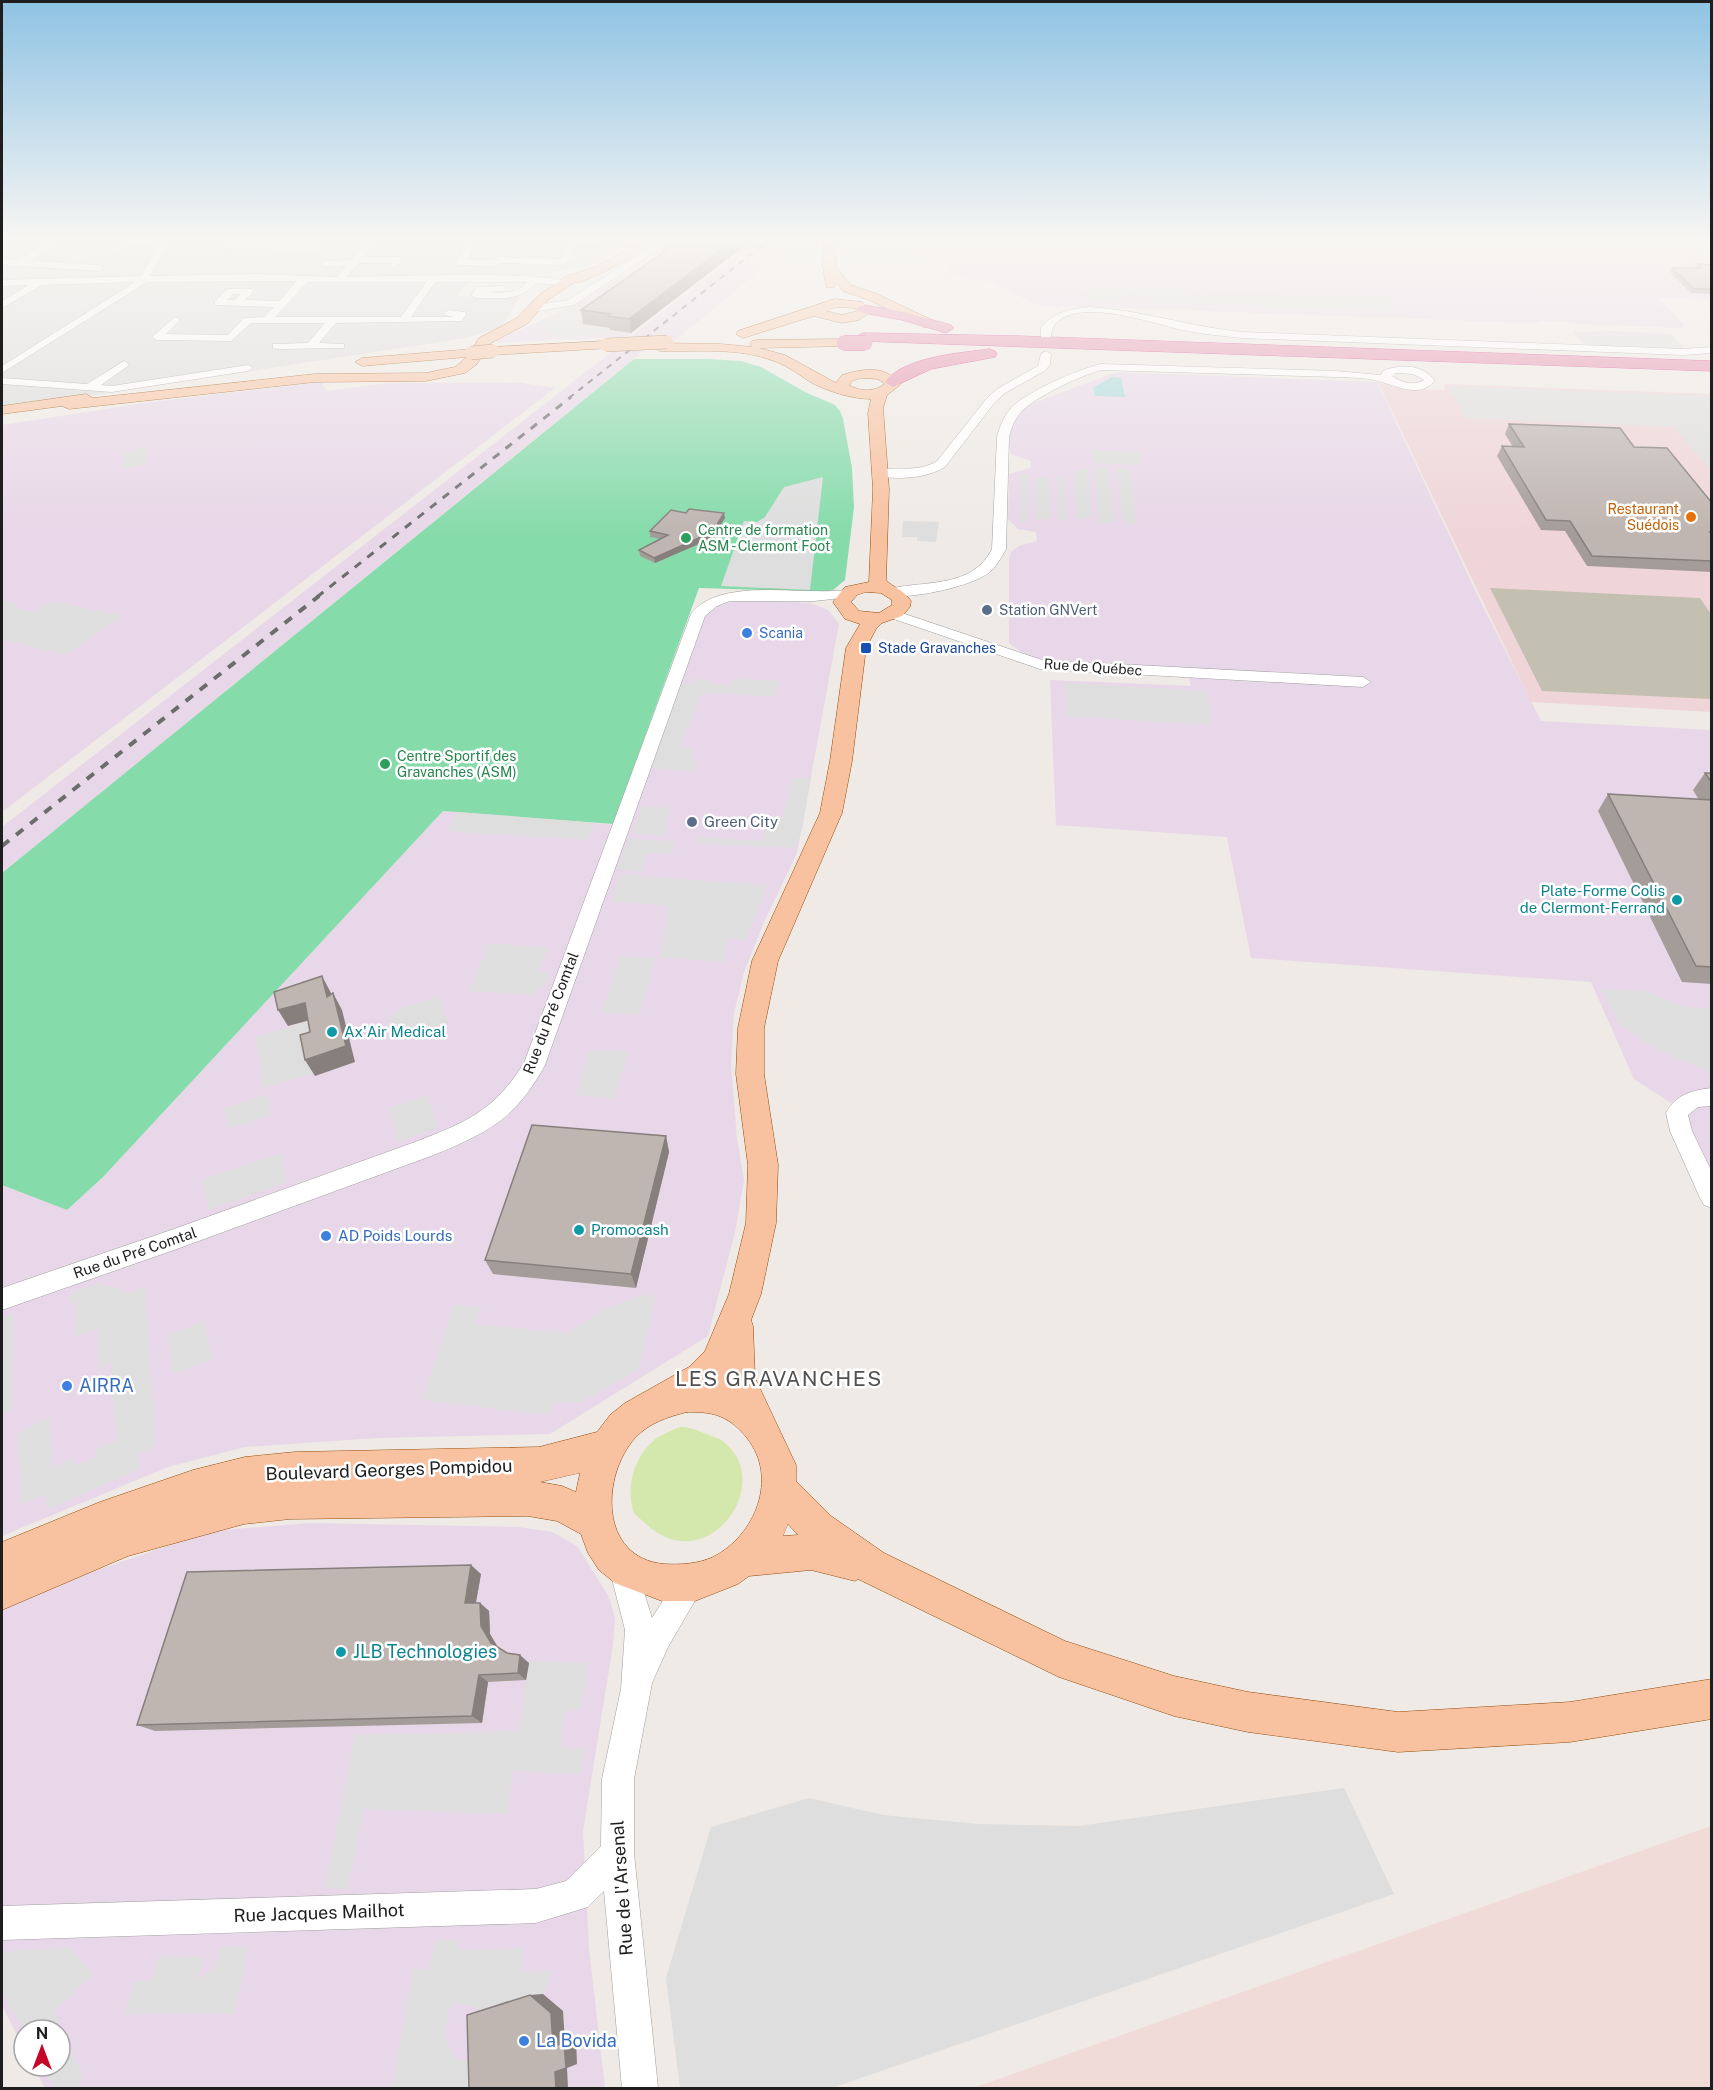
<svg xmlns="http://www.w3.org/2000/svg" width="1713" height="2090" font-family="'Public Sans',sans-serif">
  <style>
    .residential { fill: #dcdbdc }
    .commercial { fill: #efd5d8 }
    .industrial { fill: #e8d7e8 }
    .military { fill: #f0dbd9 }
    .construction { fill: #c3c0b1 }
    .grass { fill: #d4e7ad }
    .pitch { fill: #86dbab }
    .parking { fill: #dedede }
    .water { fill: #a7d9db }
    .lines { fill: none; stroke-linecap: round; stroke-linejoin: round }
    .minor-casing { stroke: #9f9f9f; stroke-width: 1 }
    .major-casing { stroke: #934b05; stroke-width: 1 }
    .highway-casing { stroke: #d42b84; stroke-width: 1 }
    .minor { fill: #fff; fill-rule: evenodd }
    .major { fill: #f8c2a1; fill-rule: evenodd }
    .highway { fill: #e48fae; fill-rule: evenodd }
    .rail-far2 { stroke: #6c6c6c; stroke-width: 2; stroke-dasharray: 6 6; stroke-linecap: butt }
    .rail-far1 { stroke: #6c6c6c; stroke-width: 3; stroke-dasharray: 8 8; stroke-linecap: butt }
    .rail { stroke: #6c6c6c; stroke-width: 4; stroke-dasharray: 9 9; stroke-linecap: butt }
    .major-bridge-casing { stroke: #934b05; stroke-width: 14; stroke-linecap: butt }
    .highway-bridge-casing { stroke: #d42b84; stroke-width: 16; stroke-linecap: butt }
    .major-bridge { stroke: #f8c2a1; stroke-width: 13 }
    .highway-bridge { stroke: #e48fae; stroke-width: 15 }
    .wall { fill: #a49c98 }
    .shaded-wall { fill: #867f7c }
    .building { fill: #bfb5b1; stroke: #867f7c; stroke-width: 1.5 }
    .food-dot { fill: #e8710a; stroke: #fff; stroke-width: 2 }
    .leisure-dot { fill: #2e9e5b; stroke: #fff; stroke-width: 2 }
    .service-dot { fill: #5c6f8a; stroke: #fff; stroke-width: 2 }
    .shop-dot { fill: #3f7fe0; stroke: #fff; stroke-width: 2 }
    .transit-dot { fill: #1a4fb4; stroke: #fff; stroke-width: 2 }
    .culture-dot { fill: #0f9aa8; stroke: #fff; stroke-width: 2 }
    .labels { text-anchor: middle; stroke-width: 5; stroke-linejoin: round; paint-order: stroke }
    .far-food-label { font-size: 14px; fill: #c56008; stroke: #fff; text-anchor: end }
    .far-leisure-label { font-size: 14px; fill: #27864d; stroke: #fff; text-anchor: start }
    .far-service-label { font-size: 14px; fill: #4e5e75; stroke: #fff; text-anchor: start }
    .far-shop-label { font-size: 14px; fill: #366cbe; stroke: #fff; text-anchor: start }
    .far-transit-label { font-size: 14px; fill: #164399; stroke: #fff; text-anchor: start }
    .far-street-label { font-size: 14px; fill: #1e1e1e; stroke: #fff }
    .service-label { font-size: 15px; fill: #4e5e75; stroke: #fff; text-anchor: start }
    .culture-label { font-size: 15px; fill: #0d838f; stroke: #fff; text-anchor: start }
    .street-label { font-size: 15px; fill: #1e1e1e; stroke: #fff }
    .shop-label { font-size: 15px; fill: #366cbe; stroke: #fff; text-anchor: start }
    .near-shop-label { font-size: 18px; fill: #366cbe; stroke: #fff; text-anchor: start }
    .near-street-label { font-size: 18px; fill: #1e1e1e; stroke: #fff }
    .near-culture-label { font-size: 18px; fill: #0d838f; stroke: #fff; text-anchor: start }
    .near-quarter-label { font-size: 21px; letter-spacing: 1.5px; fill: #515151; stroke: #fff }
  </style>
  <rect width="100%" height="100%" fill="#efeae5"/>
  <polygon class="residential" points="2,240 629,240 626,246 606,251 604,261 572,269 536,275 474,275 456,296 520,297 501,327 466,338 2,409"/>
  <polygon class="commercial" points="1378,382 1401,389 1444,390 1445,384 1711,394 1711,712 1531,702"/>
  <g class="industrial">
    <polygon points="679,240 752,240 626,337 499,343 495,342 582,301"/>
    <polygon points="755,240 802,240 766,265 676,340 659,338 2,873 2,827"/>
    <polygon points="903,240 1622,240 1703,243 1701,240 1711,240 1711,300 1657,298 1685,325 1682,328 1579,324 1568,321 1541,321 1536,323 1038,305 988,281 949,275 949,269 893,243"/>
    <polygon points="1116,372 1377,382 1481,603 1541,721 1711,730 1711,1172 1682,1110 1634,1079 1591,982 1251,958 1227,837 1056,825 1050,680 1191,686 1186,668 1043,659 1026,656 1009,643 1009,558 1011,552 1019,546 1037,541 1036,532 1018,529 1008,519 1009,474 1030,468 1031,461 1011,454 1009,448 1009,434 1019,414 1029,405"/>
    <polygon points="322,382 326,391 389,383 521,383 555,388 2,812 2,425 144,403"/>
    <polygon points="745,600 810,603 828,610 839,624 797,853 764,922 744,972 734,1013 731,1064 737,1138 744,1180 735,1232 708,1336 550,1434 377,1438 245,1447 168,1467 2,1536 2,1185 67,1210 103,1177 443,811 630,826 704,615 720,604"/>
    <polygon points="310,1523 518,1527 552,1532 577,1546 609,1597 615,1618 613,1645 583,1831 589,1948 605,2088 45,2088 33,2066 60,2066 60,2030 24,2030 24,2049 2,2005 2,1606 51,1586 211,1531"/>
  </g>
  <polygon class="military" points="1711,1826 1711,2088 973,2088 1234,1995"/>
  <polygon class="construction" points="1490,588 1700,598 1711,614 1711,699 1542,691"/>
  <path class="grass" d="M680,1427C691,1427 696,1430 706,1434C713,1437 721,1438 726,1444C775,1486 705,1581 645,1523C641,1519 634,1515 633,1510C626,1486 634,1459 652,1442C659,1435 671,1431 680,1427Z"/>
  <polygon class="pitch" points="634,359 708,359 741,361 761,367 805,392 835,405 840,411 843,419 852,468 854,507 845,580 833,590 823,592 699,588 613,824 443,811 103,1177 67,1210 2,1185 2,873"/>
  <g class="parking">
    <polygon points="1089,287 1391,297 1398,311 1101,301 1077,298"/>
    <polygon points="580,303 591,306 613,328 608,334 559,336 544,328 546,326 535,324"/>
    <polygon points="1611,331 1671,334 1686,350 1593,346 1582,343 1573,332"/>
    <polygon points="1448,386 1711,396 1711,470 1674,427 1466,418"/>
    <polygon points="146,447 146,464 124,469 124,453"/>
    <polygon points="1092,450 1140,452 1142,465 1094,463"/>
    <polygon points="1095,467 1109,468 1114,523 1099,522"/>
    <polygon points="1117,468 1131,469 1137,522 1132,524 1123,523"/>
    <polygon points="1081,469 1088,469 1092,518 1076,518 1074,471 1080,471"/>
    <polygon points="1020,474 1028,474 1027,522 1020,522"/>
    <polygon points="823,477 810,590 721,586 744,521 757,522 765,517 784,487"/>
    <polygon points="1035,478 1049,478 1050,519 1035,519"/>
    <polygon points="1057,478 1064,478 1067,520 1058,520"/>
    <polygon points="903,521 939,522 936,542 917,541 917,537 902,537"/>
    <polygon points="2,600 19,604 14,608 30,612 55,601 122,616 66,655 2,639"/>
    <polygon points="694,679 711,680 710,684 732,685 734,679 781,681 775,697 703,692 681,746 693,749 691,759 698,760 694,771 650,768 680,683 692,683"/>
    <polygon points="1065,683 1207,691 1212,725 1066,716"/>
    <polygon points="793,778 811,778 802,829 795,848 697,843 699,837 763,841 769,816 783,817"/>
    <polygon points="642,806 672,808 663,836 633,833"/>
    <polygon points="457,812 595,823 588,840 447,831"/>
    <polygon points="628,839 676,841 672,854 647,853 642,872 617,869"/>
    <polygon points="620,874 676,879 768,885 746,940 728,937 724,962 659,957 665,931 667,906 612,901"/>
    <polygon points="489,943 548,948 539,971 549,973 545,984 531,994 469,991"/>
    <polygon points="620,956 656,959 639,1015 602,1013"/>
    <polygon points="1602,990 1646,991 1684,1007 1711,1009 1711,1073 1652,1046 1619,1024"/>
    <polygon points="439,996 449,1025 397,1041 390,1018 396,1010"/>
    <polygon points="314,1019 314,1073 263,1088 256,1037"/>
    <polygon points="590,1050 628,1052 615,1098 576,1095"/>
    <polygon points="269,1094 271,1115 228,1129 224,1108"/>
    <polygon points="428,1095 438,1128 398,1142 389,1108"/>
    <polygon points="282,1153 287,1182 209,1210 203,1179"/>
    <polygon points="102,1282 101,1286 117,1287 128,1294 145,1287 156,1445 139,1454 139,1469 47,1510 46,1495 21,1504 17,1433 50,1418 52,1467 73,1458 74,1466 95,1458 95,1450 116,1441 111,1363 98,1367 98,1329 74,1337 77,1301 69,1304 71,1293"/>
    <polygon points="642,1295 656,1296 638,1370 582,1402 554,1402 550,1415 422,1400 454,1305 481,1307 476,1324 568,1333 605,1309"/>
    <polygon points="14,1313 13,1409 2,1413 2,1318"/>
    <polygon points="205,1321 212,1359 172,1374 168,1335"/>
    <polygon points="529,1662 589,1663 581,1708 563,1714 562,1748 585,1749 581,1774 513,1771 508,1814 364,1809 348,1889 325,1888 355,1735 519,1731"/>
    <polygon points="1344,1788 1394,1894 832,2088 680,2088 666,1978 711,1827 809,1798 883,1815 978,1824 1079,1826"/>
    <polygon points="435,1940 457,1941 458,1950 524,1948 520,1972 553,1971 543,1994 482,2012 472,2006 456,2003 448,2010 446,2041 456,2060 470,2061 485,2088 392,2088 413,1969 429,1969"/>
    <polygon points="222,1946 248,1948 235,2014 124,2014 134,1982 151,1980 159,1956 203,1957 198,1980 214,1967"/>
    <polygon points="71,1947 93,1975 54,2012 83,2075 79,2088 55,2088 43,2066 60,2066 60,2030 24,2030 24,2032 2,1991 2,1952"/>
  </g>
  <polygon class="water" points="1112,377 1121,378 1125,397 1095,396 1093,388"/>
  <g class="lines">
    <g class="minor-casing">
      <g id="minor">
        <polygon points="54,240 65,240 30,261 100,265 105,268 100,271 2,265 2,259 17,260"/>
        <path d="M127,240H171L150,276L256,274L337,277L346,266H326L323,265V261L351,260L368,240H377L363,257H398L401,258V262L394,267L391,266L390,263H359L347,277C381,277 552,270 570,283L565,286L536,283C521,302 498,298 476,298L471,295L477,287L502,286L505,287V291L483,292C499,292 516,296 527,282H435L411,317H454L445,315L444,313L449,310L465,312L466,314L462,321L336,323L319,343L344,344V348L277,349L273,348V344L308,343L325,323H251L231,341L157,340L152,337L175,317L180,320L166,334L228,335L244,318L264,317L274,307L215,305V301L228,289H252L254,291L245,300L279,301L297,281L147,282L2,373V366L135,282L42,285L2,308V301L29,285L2,286V280L141,276L159,245H132L118,251L114,248ZM307,282H426L401,317H275ZM233,294H241L234,300H227Z"/>
        <polygon points="467,240 476,240 467,260 493,260 498,257 560,259 570,240 605,240 601,243 577,244 568,262 563,265 501,263 496,266 458,265 456,263 463,252 462,249"/>
        <polygon points="662,240 673,240 574,305 532,312 527,309 532,306 568,300"/>
        <polygon points="230,241 281,241 285,244 282,246 317,246 321,249 317,252 276,252 272,249 275,247 224,248 224,244"/>
        <path d="M1090,307C1141,310 1191,327 1242,332L1683,349L1712,347V353L1683,355L1242,338C1222,336 1202,334 1182,330C1152,323 1087,300 1060,320C1052,325 1052,332 1050,339L1041,337V328C1054,312 1069,309 1090,307Z"/>
        <path d="M1046,351L1051,354L1050,364L1046,370L1005,393L995,402L945,467C927,478 899,480 878,476L876,473L878,470C898,466 918,473 937,461L987,398L997,389L1038,366L1041,354Z"/>
        <polygon points="124,361 129,364 128,366 101,385 112,386 248,365 253,368 248,371 112,392 2,384 2,378 87,384"/>
        <path d="M1101,364L1336,371L1381,375L1383,371C1401,363 1424,365 1435,381C1418,400 1394,384 1374,380C1362,377 1348,378 1336,377L1101,370C1082,375 1035,397 1021,412C1014,420 1012,427 1009,437L1006,549C1001,558 997,565 990,572C973,586 910,600 889,595L887,592L889,589C925,580 972,589 992,549L997,437C1000,425 1005,413 1015,404C1036,388 1076,370 1101,364ZM1396,373L1413,374L1424,380C1413,386 1402,383 1392,376Z"/>
        <path d="M846,590L853,594L851,597L814,601H730L717,606L705,616L545,1065C515,1120 487,1133 431,1156L174,1250L2,1310V1288L174,1229L415,1142C467,1122 494,1111 524,1063L691,614C720,576 802,596 846,590Z"/>
        <polygon points="893,610 1042,660 1363,677 1371,682 1363,687 1040,669 888,617 886,614 888,611"/>
        <path d="M1712,1088V1106L1698,1107L1688,1115L1692,1131L1712,1172V1208L1704,1205L1700,1198L1670,1131L1666,1113C1675,1095 1692,1090 1712,1088Z"/>
        <polygon points="623,1553 633,1557 652,1618 679,1575 689,1570 699,1575 704,1585 668,1647 652,1683 634,1779 634,1853 658,2088 622,2088 604,1891 588,1907 536,1923 2,1940 2,1906 536,1889 566,1881 601,1846 602,1779 621,1689 625,1630 609,1567 613,1557"/>
      </g>
    </g>
    <g class="major-casing">
      <g id="major">
        <path d="M635,240H646C631,262 605,271 581,282H575L548,300L527,324L489,344L477,364L465,373L426,381L315,382L69,409L62,406L2,414V406L86,394L93,398L315,374L426,373L455,367L467,357L362,366L355,362L362,358L472,349L479,338L517,318L540,294L567,276L595,267L618,255Z"/>
        <polygon points="824,240 836,240 836,267 851,285 877,294 934,321 935,324 934,327 924,327 869,300 843,291 836,282 834,287 826,287 823,266"/>
        <path d="M835,299L862,302L870,312L859,320L842,323L814,316L743,338L736,334L738,331ZM836,307L854,308L857,311L842,315L826,311Z"/>
        <path d="M844,339L849,340L851,343L849,346L759,348L785,355L836,383L842,375C862,369 887,364 900,385L887,395L883,408L889,489L886,580C893,588 902,588 911,601L910,607L902,616L882,623L876,629L866,648L852,761L842,813L778,961L764,1028V1074L778,1165L776,1223L761,1294L751,1320L753,1326L755,1378L796,1465V1481L831,1516L884,1553L1065,1641L1174,1676L1248,1692L1398,1712L1570,1702L1712,1679V1719L1570,1742L1398,1752L1248,1732L1174,1716L1059,1677L858,1579L855,1581L811,1570L749,1576L738,1584L695,1601H662L615,1583L599,1570L588,1553L581,1534L557,1521L528,1516L290,1519L244,1524L128,1556L2,1610V1542L100,1502L193,1470L245,1457L295,1452L539,1447L597,1432L611,1414L625,1403L689,1367L705,1351L729,1294L746,1223L748,1165L736,1074L738,1028L752,961L820,813L830,761L846,648L860,624L845,619L833,602L845,587L869,582L873,489L868,413L871,399C853,399 830,392 814,384C800,376 789,366 774,361C738,347 697,352 660,351L653,347L660,343L721,344L752,347L750,344L752,341L757,340ZM862,378L878,379L885,384C874,392 861,392 849,385L852,381ZM866,592L881,593L892,600V605L879,613L859,611L851,602L857,595ZM687,1412C697,1412 709,1412 719,1416C730,1420 740,1429 747,1438C779,1478 755,1536 713,1557C698,1564 680,1565 664,1564C599,1558 601,1476 635,1438C649,1423 667,1417 687,1412ZM580,1473L576,1492L562,1486L540,1482ZM788,1524L798,1535L783,1536Z"/>
        <polygon points="606,341 613,345 611,348 493,355 486,351 493,347"/>
      </g>
    </g>
    <g class="highway-casing">
      <g id="highway">
        <polygon points="864,305 904,312 951,325 954,328 946,333 902,320 859,312 857,309 859,306"/>
        <polygon points="864,333 1020,336 1712,361 1712,371 859,341 856,338 859,335"/>
        <path d="M989,349L995,351L997,354L995,357L931,369L893,387L885,382C903,357 960,353 989,349Z"/>
      </g>
    </g>
    <use href="#minor" class="minor"/>
    <use href="#major" class="major"/>
    <use href="#highway" class="highway"/>
    <polyline class="rail-far2" points="569,398 769,240"/>
    <polyline class="rail-far1" points="317,597 571,397"/>
    <polyline class="rail" points="2,846 319,596"/>
    <g class="major-bridge-casing">
      <g id="major-bridge">
        <polyline points="606,345 667,342"/>
        <polyline points="471,353 493,351"/>
      </g>
    </g>
    <g class="highway-bridge-casing">
      <polyline id="highway-bridge" points="844,343 865,343"/>
    </g>
    <use href="#major-bridge" class="major-bridge"/>
    <use href="#highway-bridge" class="highway-bridge"/>
  </g>
  <g class="wall">
    <polygon points="677,240 631,333 610,330 610,328 583,324 581,310 665,252 664,250"/>
    <polygon points="1697,264 1712,265 1712,294 1691,293 1670,272 1672,268 1696,268"/>
    <polygon points="1509,424 1634,447 1712,503 1712,572 1587,566 1565,531 1541,530 1497,456 1502,446 1513,447 1505,434"/>
    <polygon points="686,513 725,518 709,543 701,543 655,563 640,556 639,550 661,539 650,537 650,531"/>
    <polygon points="1705,773 1712,773 1712,984 1682,982 1598,811 1608,794 1699,800 1693,790"/>
    <polygon points="666,1136 669,1152 636,1288 493,1274 485,1260"/>
    <polygon points="481,1574 476,1603 480,1603 489,1611 490,1634 498,1647 507,1653 529,1663 526,1680 488,1682 482,1723 155,1731 137,1725"/>
  </g>
  <g class="shaded-wall">
    <polygon points="734,240 752,240 631,333 629,319"/>
    <polygon points="724,513 725,518 709,543 709,538"/>
    <polygon points="701,537 701,543 655,563 654,558"/>
    <polygon points="322,976 331,993 336,1013 327,997"/>
    <polygon points="333,993 342,1010 355,1062 315,1076 305,1060"/>
    <polygon points="305,1003 314,1019 288,1026 278,1010"/>
    <polygon points="666,1136 669,1152 636,1288 631,1274"/>
    <polygon points="471,1565 481,1574 474,1612 465,1603"/>
    <polygon points="480,1603 489,1611 490,1634 500,1651 491,1643 481,1626"/>
    <polygon points="520,1655 529,1663 526,1680 518,1673"/>
    <polygon points="479,1675 488,1682 482,1723 472,1716"/>
    <polygon points="543,1994 563,2011 565,2042 576,2039 577,2064 567,2068 568,2088 556,2088 553,2046 530,1995"/>
  </g>
  <g class="building">
    <polygon points="677,240 734,240 629,319 608,316 611,314 581,310 667,250 664,250"/>
    <polygon points="1697,264 1712,265 1712,289 1694,289 1672,268 1701,268"/>
    <polygon points="1509,424 1620,428 1634,447 1667,448 1712,503 1712,532 1710,532 1712,534 1712,561 1592,556 1570,521 1546,520 1502,446 1524,447"/>
    <polygon points="689,509 724,513 709,538 701,537 654,558 639,550 668,535 650,531 671,510 686,513"/>
    <polygon points="1705,773 1712,773 1712,783"/>
    <polygon points="1608,794 1712,800 1712,967 1696,966"/>
    <polygon points="322,976 327,997 333,993 346,1046 305,1060 300,1035 310,1032 305,1003 278,1010 274,992"/>
    <polygon points="532,1125 666,1136 631,1274 485,1260"/>
    <polygon points="471,1565 465,1603 480,1603 481,1626 491,1643 507,1653 520,1655 518,1673 479,1675 472,1716 137,1725 187,1572"/>
    <polygon points="530,1995 551,2013 553,2046 564,2043 566,2068 555,2072 556,2088 469,2088 467,2015"/>
  </g>
  <linearGradient id="sky" x2="0" y2="1"><stop stop-color="#8ec3e3"/><stop offset="0.45" stop-color="#f8f6f3"/><stop offset="1" stop-color="#f8f6f3" stop-opacity="0"/></linearGradient>
  <rect width="1713" height="533" fill="url(#sky)"/>
  <circle class="food-dot" cx="1691" cy="517" r="6"/>
  <g class="leisure-dot">
    <circle cx="686" cy="538" r="6"/>
    <circle cx="385" cy="764" r="6"/>
  </g>
  <g class="service-dot">
    <circle cx="987" cy="610" r="6"/>
    <circle cx="692" cy="822" r="6"/>
  </g>
  <g class="shop-dot">
    <circle cx="747" cy="633" r="6"/>
    <circle cx="326" cy="1236" r="6"/>
    <circle cx="67" cy="1386" r="6"/>
    <circle cx="524" cy="2041" r="6"/>
  </g>
  <rect class="transit-dot" x="860" y="642" width="12" height="12" rx="3"/>
  <g class="culture-dot">
    <circle cx="1677" cy="900" r="6"/>
    <circle cx="332" cy="1032" r="6"/>
    <circle cx="579" cy="1230" r="6"/>
    <circle cx="341" cy="1652" r="6"/>
  </g>
  <g class="labels">
    <g class="far-food-label">
      <text x="1679" y="514">Restaurant<tspan x="1679" dy="16">Suédois</tspan></text>
    </g>
    <g class="far-leisure-label">
      <text x="698" y="535">Centre de formation<tspan x="698" dy="16">ASM - Clermont Foot</tspan></text>
      <text x="397" y="761">Centre Sportif des<tspan x="397" dy="16">Gravanches (ASM)</tspan></text>
    </g>
    <g class="far-service-label">
      <text x="999" y="615">Station GNVert</text>
    </g>
    <g class="far-shop-label">
      <text x="759" y="638">Scania</text>
    </g>
    <g class="far-transit-label">
      <text x="878" y="653">Stade Gravanches</text>
    </g>
    <g class="far-street-label">
      <text transform="translate(1093 667) rotate(4)" y="5">Rue de Québec</text>
    </g>
    <g class="service-label">
      <text x="704" y="827">Green City</text>
    </g>
    <g class="culture-label">
      <text x="1665" y="896" text-anchor="end">Plate-Forme Colis<tspan x="1665" dy="17">de Clermont-Ferrand</tspan></text>
      <text x="344" y="1037">Ax'Air Medical</text>
      <text x="591" y="1235">Promocash</text>
    </g>
    <g class="street-label">
      <text transform="translate(551 1013) rotate(-69)" y="5">Rue du Pré Comtal</text>
      <text transform="translate(135 1253) rotate(-19)" y="5">Rue du Pré Comtal</text>
    </g>
    <g class="shop-label">
      <text x="338" y="1241">AD Poids Lourds</text>
    </g>
    <g class="near-shop-label">
      <text x="79" y="1392">AIRRA</text>
      <text x="536" y="2047">La Bovida</text>
    </g>
    <g class="near-street-label">
      <text transform="translate(389 1470) rotate(-2)" y="6">Boulevard Georges Pompidou</text>
      <text transform="translate(622 1888) rotate(-94)" y="6">Rue de l'Arsenal</text>
      <text transform="translate(319 1913) rotate(-2)" y="6">Rue Jacques Mailhot</text>
    </g>
    <g class="near-culture-label">
      <text x="353" y="1658">JLB Technologies</text>
    </g>
    <g class="near-quarter-label">
      <text x="779" y="1386">LES GRAVANCHES</text>
    </g>
  </g>
  <rect width="1713" height="2090" fill="none" stroke="#1e1e1e" stroke-width="6"/>
  <g transform="translate(42 2048)"><circle r="28" fill="#ffffff" stroke="#a5a5a5" stroke-width="1.5"/>
  <path d="M0-4.5L10 22L0 15L-10 22Z" fill="#c6072a"/>
  <text y="-9" font-size="16" font-weight="bold" text-anchor="middle" fill="#1e1e1e">N</text>
  </g>
</svg>
